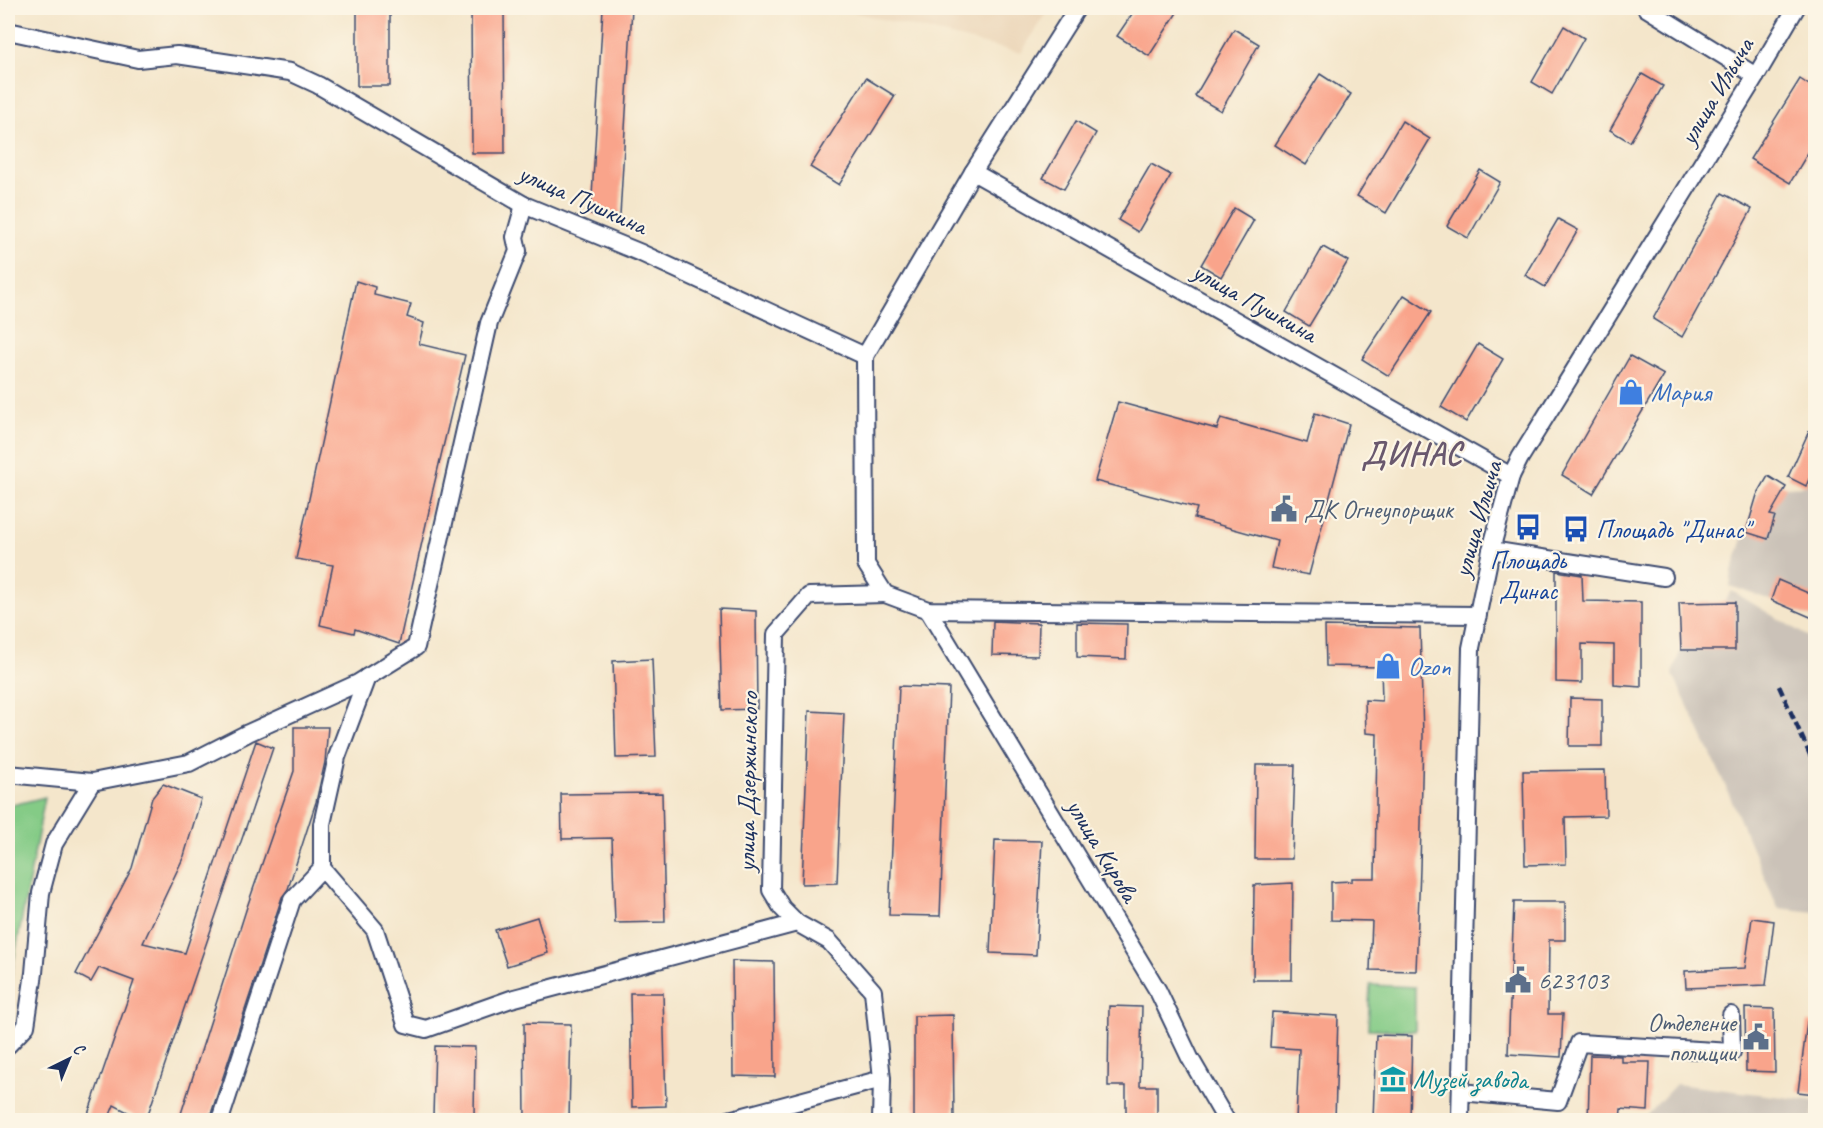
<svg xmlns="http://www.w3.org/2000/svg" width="1823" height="1128" font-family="Caveat,sans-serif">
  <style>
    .built { fill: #ecd7ba }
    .industrial { fill: #cbc2b8 }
    .green { fill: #84cb86; stroke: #507d72; stroke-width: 1.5 }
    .building { fill: #f9a48b }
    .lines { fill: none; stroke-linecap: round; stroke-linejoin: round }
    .minor-casing { stroke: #3c4a6e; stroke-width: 20 }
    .minor { stroke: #fff; stroke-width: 16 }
    .rail { stroke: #1b2f5e; stroke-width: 4.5; stroke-dasharray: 9 4.5; stroke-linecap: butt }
    .labels { text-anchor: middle; stroke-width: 4.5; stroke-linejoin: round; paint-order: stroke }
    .street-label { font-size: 26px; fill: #1b2f5e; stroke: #fcf5e5 }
    .shop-label { font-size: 26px; fill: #366cbe; stroke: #fcf5e5; text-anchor: start }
    .service-label { font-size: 26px; fill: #4e5e75; stroke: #fcf5e5; text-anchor: start }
    .transit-label { font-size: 26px; fill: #164399; stroke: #fcf5e5; text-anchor: start }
    .culture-label { font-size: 26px; fill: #0d838f; stroke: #fcf5e5; text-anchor: start }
    .district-label { font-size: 32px; font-weight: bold; letter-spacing: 1.5px; fill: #69586e; stroke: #fcf5e5 }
  </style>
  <rect width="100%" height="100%" fill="#fcf5e5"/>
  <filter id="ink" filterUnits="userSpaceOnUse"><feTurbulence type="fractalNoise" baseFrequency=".0167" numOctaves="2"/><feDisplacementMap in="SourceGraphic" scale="12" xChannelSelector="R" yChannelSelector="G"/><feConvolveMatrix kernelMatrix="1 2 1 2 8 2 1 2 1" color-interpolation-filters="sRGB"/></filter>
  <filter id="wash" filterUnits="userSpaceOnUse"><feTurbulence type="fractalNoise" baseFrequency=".008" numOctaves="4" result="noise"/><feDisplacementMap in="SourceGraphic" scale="24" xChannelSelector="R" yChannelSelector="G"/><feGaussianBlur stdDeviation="1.35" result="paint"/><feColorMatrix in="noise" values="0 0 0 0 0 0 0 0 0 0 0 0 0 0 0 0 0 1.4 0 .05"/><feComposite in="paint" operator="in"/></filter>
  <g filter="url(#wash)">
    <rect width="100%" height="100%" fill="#f4e6cb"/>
    <polygon class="built" points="836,8 1050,8 1021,53"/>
    <g class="industrial">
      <polygon points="1815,466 1815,619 1771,600 1730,586 1732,572 1758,493 1776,504 1786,487 1806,486"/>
      <polygon points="1732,591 1815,641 1815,912 1778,908 1718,769 1672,673 1681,650 1735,649 1735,602 1724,602"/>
      <polygon points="1676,1084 1815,1101 1815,1104 1811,1120 1642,1120"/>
    </g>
    <g class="green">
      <polygon points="45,797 8,992 8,806"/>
      <polygon points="1370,985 1415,987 1415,1031 1368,1029"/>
    </g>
    <g id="blocks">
      <g class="building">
        <rect x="357" y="8" width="33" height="78"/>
        <polygon points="471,8 504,8 505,153 472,153"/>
        <polygon points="603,8 632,8 620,216 591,214"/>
        <polygon points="1136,8 1180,8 1149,56 1117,36"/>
        <polygon points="1564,26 1584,38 1552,94 1532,82"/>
        <polygon points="1234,29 1259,44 1221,111 1195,96"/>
        <polygon points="1320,74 1351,94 1306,165 1275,145"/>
        <polygon points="1642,74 1663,86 1630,142 1610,130"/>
        <polygon points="866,78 895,96 839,185 810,167"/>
        <polygon points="1800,79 1815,89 1815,141 1790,183 1750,159"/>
        <polygon points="1076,121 1096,133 1064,189 1043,178"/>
        <polygon points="1402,121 1430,139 1386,213 1357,196"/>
        <polygon points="1151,164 1171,175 1138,232 1118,220"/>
        <polygon points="1480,170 1500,182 1468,238 1447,226"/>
        <polygon points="1722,193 1752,209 1682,337 1653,319"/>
        <polygon points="1234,208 1254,220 1221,277 1201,265"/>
        <polygon points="1558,219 1578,230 1545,287 1525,275"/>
        <polygon points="1323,247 1348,261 1309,326 1286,312"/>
        <polygon points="356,281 375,287 374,295 411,304 407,317 424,323 419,344 465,355 430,502 431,502 399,644 355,629 354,633 320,625 333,565 296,559"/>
        <polygon points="1404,295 1431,312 1389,376 1362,359"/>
        <polygon points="1478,344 1503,359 1466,422 1441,407"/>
        <polygon points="1630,356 1664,375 1593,494 1562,475"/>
        <polygon points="1118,402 1217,429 1221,418 1307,443 1315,413 1349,424 1309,575 1271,568 1277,541 1194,518 1197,508 1095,481"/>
        <polygon points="1815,418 1815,466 1806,486 1788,477"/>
        <polygon points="1768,476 1786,487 1770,515 1775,516 1768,539 1746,532 1757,495"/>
        <polygon points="1556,571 1582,575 1583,601 1641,602 1641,687 1614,685 1614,645 1582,644 1582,683 1556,682"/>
        <polygon points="1778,580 1815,596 1815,619 1771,600"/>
        <polygon points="1735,602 1735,650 1681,650 1679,603"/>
        <polygon points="719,609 756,611 757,709 722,710"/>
        <polygon points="993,621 1039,623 1038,656 992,655"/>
        <polygon points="1077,623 1127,624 1126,659 1077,657"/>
        <polygon points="1325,626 1420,628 1423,736 1420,869 1416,971 1370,970 1372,921 1331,920 1331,882 1352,881 1352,878 1375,878 1377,734 1366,733 1365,700 1382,701 1381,667 1326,666"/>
        <polygon points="652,659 656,757 616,758 613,661"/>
        <polygon points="899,686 949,688 940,916 889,915"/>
        <polygon points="1570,698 1602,699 1602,746 1569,746"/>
        <polygon points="809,711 844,713 837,883 802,884"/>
        <polygon points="294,727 328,727 325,762 316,802 288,889 282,897 209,1120 179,1120 247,907 294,771"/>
        <polygon points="256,741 273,748 146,1120 143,1120 114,1105 108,1120 86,1120 134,981 99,968 91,982 76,974 132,868 152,798 163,784 201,799 184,856 143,943 185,953"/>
        <polygon points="1256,765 1295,765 1292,859 1255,859"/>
        <polygon points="1605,770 1606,816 1565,817 1566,864 1525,865 1523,771"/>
        <polygon points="662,793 665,922 615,923 612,838 562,839 561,794"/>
        <polygon points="995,840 1042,841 1036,955 990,953"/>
        <polygon points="1293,883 1292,980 1253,980 1254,885"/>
        <polygon points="1514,902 1565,902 1565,940 1549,940 1548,1014 1563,1014 1561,1057 1508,1054"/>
        <polygon points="537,917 548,953 507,966 495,930"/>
        <polygon points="1752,918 1774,921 1766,985 1686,988 1685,971 1745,968"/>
        <polygon points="732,961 774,962 775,1077 733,1076"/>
        <polygon points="630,993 663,993 666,1106 632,1107"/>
        <polygon points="1109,1006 1142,1007 1140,1086 1157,1086 1157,1120 1126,1120 1126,1086 1108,1086"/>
        <polygon points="1745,1008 1774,1009 1775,1072 1746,1071"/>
        <polygon points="1272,1012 1338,1016 1335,1120 1296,1120 1299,1049 1270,1047"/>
        <polygon points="953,1015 954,1120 914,1120 914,1016"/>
        <polygon points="1807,1022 1815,1023 1815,1094 1798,1092"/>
        <polygon points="524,1023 571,1024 569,1120 525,1120"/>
        <polygon points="1376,1035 1412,1036 1410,1120 1373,1120"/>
        <polygon points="435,1046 475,1047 474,1117 433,1116"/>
        <polygon points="1590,1055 1621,1056 1621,1062 1650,1062 1648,1111 1621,1109 1620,1120 1588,1120"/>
      </g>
    </g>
  </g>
  <g filter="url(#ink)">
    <use href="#blocks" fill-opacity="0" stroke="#3c4a6e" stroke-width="1.5"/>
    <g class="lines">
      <g class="minor-casing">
        <g id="minor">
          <polyline points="1077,8 973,172 865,356 866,564 885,594 928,610 1478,615"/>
          <polyline points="1646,8 1756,76"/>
          <polyline points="8,31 138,59 177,55 290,72 318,85 524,205 641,253 865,356"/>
          <polyline points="973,172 1511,476"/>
          <polyline points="1491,550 1664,577"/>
          <polyline points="928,610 1158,991 1190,1058 1226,1120"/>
          <polyline points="367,677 337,757 322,824 322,868 375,930 406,1024 426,1029 511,999 797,923"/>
          <polyline points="8,774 92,782 189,763 248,733 358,683 416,647 489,323 518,251 515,237 524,205"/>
          <polyline points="8,1045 26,1026 34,973 41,893 54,844 92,782"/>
          <polyline points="1461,1092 1558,1101 1579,1043 1732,1052 1731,1015"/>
          <polyline points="220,1120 292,900 322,868"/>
          <polyline points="729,1120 882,1079"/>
          <polyline points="881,1120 882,1079 873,991 829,941 797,923 782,908 771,890 776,634 809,596 885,594"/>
          <polyline points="1460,1120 1471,648 1491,550 1511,476 1520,458 1756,76 1796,8"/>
        </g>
      </g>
      <use href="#minor" class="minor"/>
      <polyline class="rail" points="1779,686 1816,768"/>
    </g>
  </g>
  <defs>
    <g id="shop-bare" transform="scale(2.07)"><path d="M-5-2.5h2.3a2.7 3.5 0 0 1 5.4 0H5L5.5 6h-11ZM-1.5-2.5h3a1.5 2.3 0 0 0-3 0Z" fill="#3f7fe0" stroke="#fcf5e5" stroke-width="2.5" paint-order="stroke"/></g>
    <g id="civic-bare" transform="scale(2.07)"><path d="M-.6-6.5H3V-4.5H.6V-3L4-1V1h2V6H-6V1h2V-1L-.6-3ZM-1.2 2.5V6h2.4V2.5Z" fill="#5c6f8a" stroke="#fcf5e5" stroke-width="2.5" paint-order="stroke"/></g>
    <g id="bus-bare" transform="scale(2.07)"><path d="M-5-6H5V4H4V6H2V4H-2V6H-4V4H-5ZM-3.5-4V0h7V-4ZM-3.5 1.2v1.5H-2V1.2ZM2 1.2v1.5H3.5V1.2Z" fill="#1a4fb4" stroke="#fcf5e5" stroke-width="2.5" paint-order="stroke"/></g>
    <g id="museum-bare" transform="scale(2.07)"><path d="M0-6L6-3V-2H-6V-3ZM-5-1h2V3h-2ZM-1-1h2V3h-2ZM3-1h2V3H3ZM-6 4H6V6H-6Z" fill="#0f9aa8" stroke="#fcf5e5" stroke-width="2.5" paint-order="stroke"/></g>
  </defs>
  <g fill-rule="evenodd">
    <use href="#shop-bare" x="1631" y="392"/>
    <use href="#civic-bare" x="1284" y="509"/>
    <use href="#bus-bare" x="1528" y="527"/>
    <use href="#bus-bare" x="1576" y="529"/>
    <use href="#shop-bare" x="1388" y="666"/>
    <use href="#civic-bare" x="1518" y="980"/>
    <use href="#civic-bare" x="1756" y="1037"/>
    <use href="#museum-bare" x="1393" y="1079"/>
  </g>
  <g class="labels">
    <g class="street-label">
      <text transform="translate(1716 91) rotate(-59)" y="9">улица Ильича</text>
      <text transform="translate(583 199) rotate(24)" y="9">улица Пушкина</text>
      <text transform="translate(1255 302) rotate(29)" y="9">улица Пушкина</text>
      <text transform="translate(1477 519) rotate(-74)" y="9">улица Ильича</text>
      <text transform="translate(747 782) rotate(-89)" y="9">улица Дзержинского</text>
      <text transform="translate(1103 850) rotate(59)" y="9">улица Кирова</text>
    </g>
    <g class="shop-label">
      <text x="1651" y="401">Мария</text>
      <text x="1408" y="675">Ozon</text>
    </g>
    <g class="service-label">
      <text x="1304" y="518">ДК Огнеупорщик</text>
      <text x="1538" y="989">623103</text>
      <text x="1736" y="1031" text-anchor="end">Отделение<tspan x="1736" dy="30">полиции</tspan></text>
    </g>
    <g class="transit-label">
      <text x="1596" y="538">Площадь "Динас"</text>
      <text x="1528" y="569" text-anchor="middle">Площадь<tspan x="1528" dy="30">Динас</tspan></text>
    </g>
    <g class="culture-label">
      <text x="1413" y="1088">Музей завода</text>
    </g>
    <g class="district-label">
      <text x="1412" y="464">ДИНАС</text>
    </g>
  </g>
  <rect width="1823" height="1128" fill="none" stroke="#fcf5e5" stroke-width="30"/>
  <g transform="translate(69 1059) rotate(43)" stroke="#fcf5e5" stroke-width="4.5" paint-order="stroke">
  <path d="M0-4.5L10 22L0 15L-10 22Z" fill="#1b2f5e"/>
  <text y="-9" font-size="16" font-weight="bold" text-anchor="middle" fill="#1b2f5e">С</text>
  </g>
</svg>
